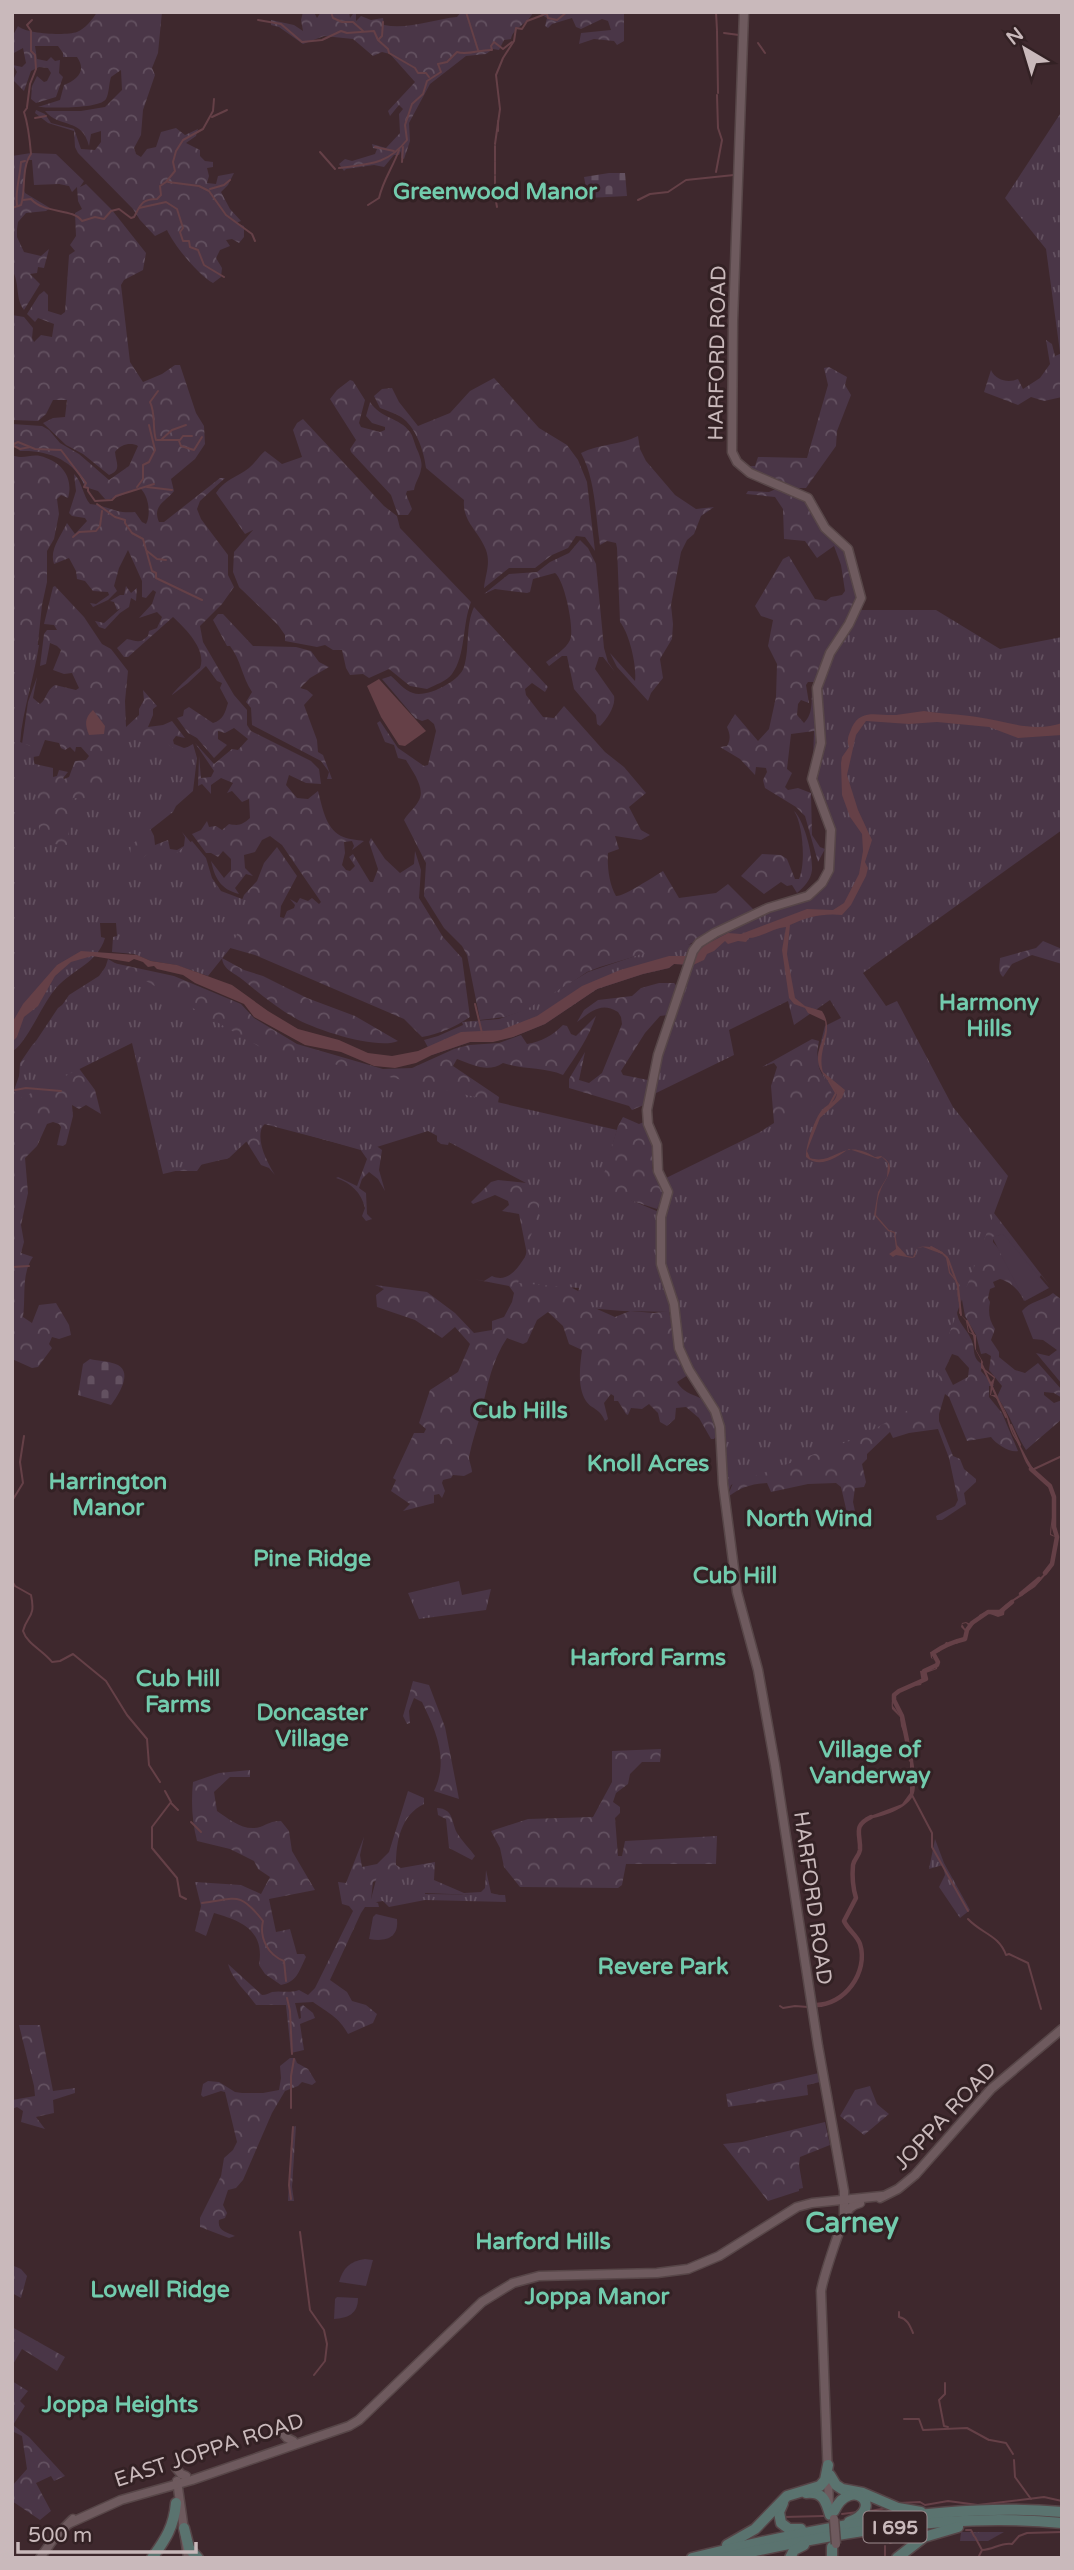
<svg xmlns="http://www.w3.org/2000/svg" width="1074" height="2570" font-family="'Varela Round',sans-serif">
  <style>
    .forest { fill: url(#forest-crowns); fill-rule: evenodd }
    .cemetery { fill: url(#cemetery-stones) }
    .park { fill: url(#park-tufts) }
    .pitch { fill: #4a3647 }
    .water { fill: #654047 }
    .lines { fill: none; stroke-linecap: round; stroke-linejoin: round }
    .stream { stroke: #654047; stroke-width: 2 }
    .river { stroke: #654047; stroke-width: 4.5 }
    .major-casing { stroke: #574648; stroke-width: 11 }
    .highway-casing { stroke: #564447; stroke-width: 13 }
    .major { stroke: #6e5a5e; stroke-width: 8 }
    .highway { stroke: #5a736f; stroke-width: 10 }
    .major-bridge-casing { stroke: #574648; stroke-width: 11; stroke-linecap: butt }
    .major-bridge { stroke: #6e5a5e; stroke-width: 8 }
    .labels { text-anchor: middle; stroke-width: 6; stroke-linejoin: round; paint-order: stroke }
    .shield { fill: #332124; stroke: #9c8b8e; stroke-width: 2 }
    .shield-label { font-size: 19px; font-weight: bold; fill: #c9b9bb }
    .street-label { font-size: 21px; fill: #c9b9bb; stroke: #332124 }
    .neighbourhood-label { font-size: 23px; font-weight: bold; fill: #72cbad; stroke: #332124 }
    .district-label { font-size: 28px; font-weight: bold; fill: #72cbad; stroke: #332124 }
  </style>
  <defs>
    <pattern id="forest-crowns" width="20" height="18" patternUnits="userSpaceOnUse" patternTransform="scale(1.75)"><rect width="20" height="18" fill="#4a3647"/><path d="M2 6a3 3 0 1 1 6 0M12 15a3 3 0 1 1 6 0" fill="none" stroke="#635160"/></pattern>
    <pattern id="cemetery-stones" width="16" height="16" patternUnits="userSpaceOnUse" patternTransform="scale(1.75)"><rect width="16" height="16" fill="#4a3647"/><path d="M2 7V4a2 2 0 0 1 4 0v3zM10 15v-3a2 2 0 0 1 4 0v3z" fill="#635160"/></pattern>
    <pattern id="park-tufts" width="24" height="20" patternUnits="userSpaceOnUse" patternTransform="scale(1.75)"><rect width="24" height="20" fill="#4a3647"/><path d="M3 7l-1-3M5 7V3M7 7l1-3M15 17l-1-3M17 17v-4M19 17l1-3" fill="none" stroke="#635160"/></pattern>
  </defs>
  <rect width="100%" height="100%" fill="#3e282d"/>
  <g class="forest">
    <path d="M97,12H162L158,53L152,68L155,75L143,110L141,135L134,148L136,154L141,157L147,149L156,147L161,132L176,128L185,135L198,129L196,136L186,143L200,150V156L205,161L213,162V167L207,168L209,176L207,183L216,184L218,176L234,173L228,185L221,192L230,209L241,221L236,223L244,226V237L239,243L232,239L226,240L230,246L220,250L216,258L222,268L221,277L213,283C198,275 174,245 167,230L155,236L140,220L133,209L78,153L75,147L74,131L48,123L35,113L36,110L45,114L51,123L74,129L81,149L95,150L101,142V131L91,134L89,146C82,117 60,129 45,111H81L105,107L122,90L121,70L111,77C109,83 109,94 106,99C100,109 50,108 38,107L60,100L64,85C77,80 87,71 77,57H63V53L58,46H35L37,59L47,61L51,57L55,61L60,60L59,73L63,77L56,97L36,103L31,99L32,86L37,76L44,82L47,81L51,73L48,68L39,67L31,71L24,91L13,80L17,72L13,65L22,67L26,63L23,48L12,54V37L18,26C26,34 66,36 77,32C85,29 93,19 97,12Z"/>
    <path d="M303,12H314L317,18L321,12H349L350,18L353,14H356V21L361,16L371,20L383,18L384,25C408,30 434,19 457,17L461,12H533C529,24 514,26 511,39L504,40L499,50L493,49L486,54L466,56L430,84L409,123L410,141L404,159L401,158V151L399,155H394L384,167L374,165L346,169L344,171L339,164L345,159L352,161L375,154L377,149L373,148L372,144L386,148L400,133L399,114L403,109L399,105L390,116L388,111L415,82L390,54L382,52L373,56L353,39L324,36L303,44L279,27L271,25V20L294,25L303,31L301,20Z"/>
    <polygon points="537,12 624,12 624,41 617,45 614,41 594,39 579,44 581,33 611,30 608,21 602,19 581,29 576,27 572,18 552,24 548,28 545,26 547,18"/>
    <path d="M31,153L56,154L84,181L80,187L86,184L112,210L146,253L143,270L124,280L121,285L130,362L143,382L162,374L175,365H180L196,413L204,426L205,444L195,459L171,479L174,491C165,502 152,506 159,522H164L220,478H225L200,501L197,509L201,519L228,555V575L234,587L222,604L200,626L203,642L234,695L247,710V725L251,731L311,761L319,769L321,784L306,783L289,775L286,785L297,798L308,799L318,791C322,805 325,828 341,836C347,839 357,840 364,841L352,850L354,846L352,841L344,842L345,853L342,865L346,870L350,871L355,866L349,857L353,854L370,882H373L378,869L369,842L371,838L385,859L400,873L414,864L415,851L421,870L419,898L443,937L462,958L470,1017C455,1027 439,1034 422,1037L404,1019L255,955L223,946L244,895L257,881L264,863L277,847L297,876L281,906L280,917L284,918L287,911L294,908L295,905L290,899L297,903L300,898L308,901L312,898L319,904L321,902L282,845L270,836L262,840L255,852L244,855L245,868L253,876L246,874L235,888L239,894C220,889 215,878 211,861L224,878L231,870V859L223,851L218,857L211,853H206L192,834L201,830L207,821L209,827L216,826L222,830L229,824C239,826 242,825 250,818L249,799L242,802L232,791L227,793L233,783L221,778L211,785V794L202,784L198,786L199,756L201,778L211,777L214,771L195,743L214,764L232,749L238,750L248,739L234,728L225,733L218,731V739L227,745L214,758L197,738L188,733L177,718L183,716L184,710L189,707L213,723C223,720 225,713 228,703L220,688L222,683L217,681L206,666L188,683L172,695C174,691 195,671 200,668C207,650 186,629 173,617L128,657H124L117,648L127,639C137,641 139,644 148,636L149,631L157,628L162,617L157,612L139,618L152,604L156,592L153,590L146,598L142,597V581L128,550L119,568L114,586L117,591L108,600L93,607L90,603L96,604L109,595L108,592L93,591L85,581L77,579L76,571L69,558L54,564C49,550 61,536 67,523L75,534L87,521L85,518L72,516L69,513L76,491L74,474C82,481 83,496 90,504C110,506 114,514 135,512L142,522L146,524C151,515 149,497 141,489C128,488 118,501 105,499L98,491L85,487C75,460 48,450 20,451L15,445L12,446V424L42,426L49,430L60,443L79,454L109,480L129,466L138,446C131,442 121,444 115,452C116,463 122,470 109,475L83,454L66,445L43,423L53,418L65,417L67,400H53L46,414L38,421L12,420V315L24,317L33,328L32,338L34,342L41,335L52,337L54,324L38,318L35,322L27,314L39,295L44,291L48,295V311L61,315L65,312L69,255L75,251L70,245L76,236L75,213L82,209L78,201L77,187L72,192L69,186L59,184L34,185L32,160H27L23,188L25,193L50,208L46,211L26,213L18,222L17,229V237L24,252L41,256L49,249L44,268L38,267L37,273L30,274L40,284L24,310C15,299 20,282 12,270V156Z"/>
    <path d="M1046,340L1052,344L1055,356L1062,353V397L1044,401L1031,397L1018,405L984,392L991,370C996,381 1009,383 1018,379L1023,389L1040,378L1050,364Z"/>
    <polygon points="829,367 847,377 845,385 851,395 837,431 836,446 806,488 797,488 750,469 748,466 755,466 758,457 807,458 828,385 824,368"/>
    <path d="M494,378L539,428L567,445L578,460L587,482L595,551L585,537L576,536L568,548L552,555L535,568H509L484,588C485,576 491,564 486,550C479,531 462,522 464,500L426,468C424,451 416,427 401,417C395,413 387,411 380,408L374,396L382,389L392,388L399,402L418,426L450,413L470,391Z"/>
    <path d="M350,380L353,381L365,400L359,423L361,427L380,432L385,430V427L372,423L366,416L370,402C381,419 399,417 410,432C413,436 414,442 416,447C419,454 423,462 421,469C420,477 415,482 414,490L407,491L406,494L412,509L408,515H398L391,495L351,452L350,449L356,440L330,399L337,390Z"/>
    <path d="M303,419L384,506L397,516L400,528L471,602C462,625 466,655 452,674C447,681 435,685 427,689L410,686L389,669L369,678L363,674L350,675L346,668L342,650H333L325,645L317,647L285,641V635L278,625L239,587L233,572L234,552L253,530L245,534L216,493C224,480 237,477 249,468C255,463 259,456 265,451L282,464L302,457L293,430L297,423Z"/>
    <path d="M638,436L640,449L646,461L675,495L696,509L714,507L701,516L694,534L687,540L681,552L671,605L673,624L672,639L660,659L663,678L651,693L648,701L617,667L610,653L635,681C637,665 629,633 620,622L617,548L616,543L607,541L600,545C595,514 596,481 581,453C599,444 620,445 638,436Z"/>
    <path d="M12,455C23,460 30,454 40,456C61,461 74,477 68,498L61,495L57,499L59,514L54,539L47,551V582L42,605L37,652L21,718L20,746L35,764L53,768V777L57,776L59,770L68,772L63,778L64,779L69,777L75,761L86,760L89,756L81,747H76L75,752L70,747L65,750L61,748L59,743L45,740L39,756L33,757L22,744L28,702L37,677L33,698L40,704C47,699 46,690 55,685L76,690L79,688L72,673L64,674L53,670L61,650L57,646L50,643L46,664L40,666L44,634L47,630H57L54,625L44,624L53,587L55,586L84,617L102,644L111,649L128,671L125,701L126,727L139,715V709L144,700L143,690L157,706L153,709V715L148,727L163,725L172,721L185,738L176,736L173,740L174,744L184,748L192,746L150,828L154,836L155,845L168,840L170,849L177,850L184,846L185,837L182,832L205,859L178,921L12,924Z"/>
    <path d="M778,488L803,498L820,528L844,549L857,599L847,623L827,649L815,682H808L806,685L809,703L801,700L798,704L797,715L804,723C814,713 811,699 812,688L818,748L813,759L814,731L791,734L787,769L792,773L785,787L788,790L798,788L811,793L812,835L820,847L825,849L818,862L805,816L796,807L765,788L763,780L767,772L766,768L756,767L755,775L740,759L720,747L727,746C731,739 730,734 727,727L735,714L758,741L769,729L776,697L777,664L768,646L773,620L761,616L755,606L783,559L789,556L815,599L826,601L831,597L842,595L845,591L841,565L834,546L817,558L805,541L784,539L783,509L775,497L746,494L748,491L769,492Z"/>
    <path d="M580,540L588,548L596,564L604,648L608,662L615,672L603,657H599L595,669L614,696C616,706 607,719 600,726L597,724L596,715L574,689L567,656H562L549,666L546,662C554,656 566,649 570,640C575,629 564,579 555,573L533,579L530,592L527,593L495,589L484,594L509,574L537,572L550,562L569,553Z"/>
    <polygon points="126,586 131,593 137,588 136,601 131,598 129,607 120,613 105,629 99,627 95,621 104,623 121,608 117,610 114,602 110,601 120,595 124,595"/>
    <path d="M474,607L548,687L545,692L532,683L525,689L526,695L543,717L554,718L564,706L605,752L624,767L646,793L629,807L641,830L650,835L641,840L615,836L619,849L608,853C607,866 609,884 616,896C623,897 653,877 663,871L679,898L716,893L728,884L754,910L686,946L643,954L600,967L587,972L552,996L526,1010L505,1017L480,1020L467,955L462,946L444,928L424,896L426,863L404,820C408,813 414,809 418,802C427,789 412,771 406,760L398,758L394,745L385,742L377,723L380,721L398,748L424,766L428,765L436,731L434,724L428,719L422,721L415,718L382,679L391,676C398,682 404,690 413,693C427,698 460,681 464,667C470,648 465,627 474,607Z"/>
    <path d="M218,614H223L253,646L296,647L311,651L319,662L329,667L310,678L300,688L307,690L313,695L304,705L317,740L318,752L323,755L332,779H327L329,772L321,761L252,725L251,708L246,702L252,692C242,677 241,660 230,646H227L213,620Z"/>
    <path d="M794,811C804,820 813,855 812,870C811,880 804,887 797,893L792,885L787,886L781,882L764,894L741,876L762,854L781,855L787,859L795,879H799C806,864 803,824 794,811Z"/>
    <path d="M1043,941L1062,949V964L1032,955L1012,964L1003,977C997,972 1000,964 1000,958L1036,948Z"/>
    <path d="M222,958L244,970L263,976L307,998L355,1016L398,1041C378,1050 315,1030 295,1018C277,1008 260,994 243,980C235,973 223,970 222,958Z"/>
    <path d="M109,962L174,976L241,1004L254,1018L297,1044L383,1069L412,1068L454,1049L469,1045L499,1043L521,1035L527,1044C541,1042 553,1035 563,1025L567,1026L571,1034L576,1036L596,1016C589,1037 576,1056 563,1075C545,1067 523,1070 503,1063C488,1073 473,1065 457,1059L453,1066L499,1097L498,1103L451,1136L448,1145L441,1144L437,1141V1127L363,1136L382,1150L379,1170L385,1191L378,1179L369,1172L362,1179L359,1188L366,1193L367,1214L372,1219L366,1221L362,1216L365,1208C361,1192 351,1183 336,1178L338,1177L357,1186L367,1159L360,1149L264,1124C254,1138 267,1162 275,1175L269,1168L261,1165L246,1141L227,1159L204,1161L197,1171H175L142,1035L78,1067L95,1090L101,1114L86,1105L79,1109L72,1105L73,1116L66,1144L63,1146L57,1145L61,1127L59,1124L53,1122L47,1124L37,1146L25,1158L28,1193L21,1225L24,1242L21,1253L33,1257C21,1274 26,1296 23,1317L32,1323L39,1305L56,1303L69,1325L71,1335L59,1339L52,1337L49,1344L52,1348L38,1367L32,1368L12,1359V1098L19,1079L20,1063L33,1044L40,1038L69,995L99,976Z"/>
    <path d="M659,983H674L677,986L668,1015L660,1016L645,1033L621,1071L623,1075L648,1080L644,1105L632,1110L629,1106L569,1088V1079L585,1052L579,1080L589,1083L602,1073L622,1024L621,1017L618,1012C600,1001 590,1013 577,1022L584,1010L598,1000L632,996L641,988Z"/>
    <path d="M812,1039L819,1041C814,1066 820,1073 835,1093L957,1308C956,1322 966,1327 971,1339C976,1348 971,1358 982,1364L981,1371L994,1386H989V1397L1002,1413L1018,1451C1010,1453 996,1444 991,1437L967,1441L949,1397L945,1394L939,1414V1421L953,1456L960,1459L964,1469L976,1479V1482L964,1493L966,1504L942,1520H937L936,1516L955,1506L958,1500L949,1458L938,1429L909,1433L893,1438L890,1432L867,1454V1459L862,1464L866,1482L864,1487L855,1488L853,1502L855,1511L847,1513L841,1487L836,1483L808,1484L771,1492L767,1483C751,1484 741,1487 728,1497V1495L733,1483L763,1130L774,1123L771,1086L777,1067L774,1063L762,1067ZM952,1354L958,1356L969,1368L968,1377L953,1385L945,1369Z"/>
    <polygon points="623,1117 639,1124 644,1122 653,1142 652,1168 664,1195 657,1209 598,1190 618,1126"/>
    <path d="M931,1131L1050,1286L1041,1275L1038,1280L1000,1235L993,1238V1242L1009,1261L1030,1296L1024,1301C1020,1291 1011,1282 1000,1279L993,1282L995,1287L990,1289L988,1298L990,1302C988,1312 989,1320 995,1329L991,1340L999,1352V1357L1015,1370L1025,1373L1038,1363L1062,1390V1398L1054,1393L1044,1392V1395L1054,1403L1062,1400V1419L1026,1450C1015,1433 1010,1414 997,1397L1002,1386L989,1370L991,1356L986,1353L981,1354L976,1335L965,1316Z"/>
    <path d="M498,1180L527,1183L553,1193L563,1283L578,1291L583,1302L588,1305L615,1317L630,1311L654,1313L669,1311L676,1349L688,1375L677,1382C684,1393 690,1393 700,1398C710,1404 715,1425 717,1435L714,1439H711L699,1418L686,1407L676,1408L675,1419L667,1426L660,1422L658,1413L649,1404L642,1409L631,1408L628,1415L626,1414L618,1401H614V1396L611,1394L604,1403L608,1419L605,1421C599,1407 592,1410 586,1401C577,1387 580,1366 582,1350L569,1344L563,1326L548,1312L537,1320L527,1342L523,1344L507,1338C492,1361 488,1383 482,1409C478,1425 472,1441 469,1457C469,1461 472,1468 472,1472L464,1476L453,1475L451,1478L443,1480L442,1483L445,1491L442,1498L439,1494L434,1495V1503L403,1511L410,1504L391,1491L396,1480L393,1478L414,1433H424L426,1429L419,1423L430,1390L458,1372L470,1344L455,1327L442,1338L415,1320L377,1307L376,1295L384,1289L375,1285L427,1292L455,1313L474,1333L492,1330V1321L504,1317L512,1302L514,1293L509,1286L473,1279L484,1281L492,1276C509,1284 519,1266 527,1254L519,1214L502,1211L509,1205L508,1201L495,1195L473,1204L471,1202L491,1182Z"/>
    <path d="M1053,1293L1062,1300V1384L1036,1353L1049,1356L1057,1350L1043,1340L1033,1339L1022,1311C1030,1301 1043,1301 1053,1293Z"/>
    <path d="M413,1681L429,1685L445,1727L459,1799L434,1791C449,1760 436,1731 422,1702L414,1698L409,1711L410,1723L407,1724L403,1716Z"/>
    <polygon points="661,1749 660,1762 642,1762 630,1774 628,1784 616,1793 613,1802 620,1807 620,1813 615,1818 618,1856 622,1856 625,1841 717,1836 716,1864 626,1864 622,1885 618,1888 520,1887 504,1867 500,1848 491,1831 528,1819 593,1817 612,1782 612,1751"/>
    <path d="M250,1770V1777H230L214,1792L217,1811C229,1819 244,1832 260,1827C268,1824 271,1821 281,1821L289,1831L292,1851L315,1890L269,1899L276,1932L290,1929L297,1954H304L306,1957C299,1971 297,1982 281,1985L265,1974L259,1965C265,1930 241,1921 214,1913L206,1936L195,1931L201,1906L195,1882L241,1885L261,1894L270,1877L258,1869L254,1861L230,1849L197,1841C192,1821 191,1803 193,1782L219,1773Z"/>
    <path d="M408,1791L424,1798V1804C401,1815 396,1841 396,1865L401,1868L435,1862L434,1880L464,1893L481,1892L485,1888L486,1870L491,1893L503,1896L425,1893L388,1876L373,1882L371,1900L378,1903L379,1907H365L361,1913L330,1980L347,1992L352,2001L366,2005L377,2014L373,2023L348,2034C339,2017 328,2013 313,2002L295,2003L299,2019L301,2018L300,2007L303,2005L313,2013L315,2018L300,2024L304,2050L291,2053L286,2005H256C247,1992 232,1980 228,1964L262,1995C266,1995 269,1993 272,1992C282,1990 287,1994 299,1990L308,1995L315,1988L353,1911L349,1906L342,1904L338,1882L346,1883L364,1837L360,1855L362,1867L377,1864L389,1852Z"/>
    <path d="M437,1808C454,1809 451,1821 457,1833C462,1841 470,1849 475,1856L472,1860L449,1848L446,1819L438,1815Z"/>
    <polygon points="19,2025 40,2025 53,2091 75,2088 75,2093 53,2100 54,2113 36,2117 45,2129 21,2122 23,2111 17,2107 12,2109 12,2100 35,2096 34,2086"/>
    <path d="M290,2058H295L297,2063L308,2069L316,2082L312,2085L302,2082L298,2086L285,2091L272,2113L243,2180L236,2188L228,2190L223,2205L227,2213L225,2218L219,2220C217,2231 227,2232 235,2236L229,2238L200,2227V2218L221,2176L224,2158L233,2150L237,2142L225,2092L221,2091L203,2097L201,2095L203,2084L208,2081L219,2082L235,2092L242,2093H263L279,2090L281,2078L280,2066Z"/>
    <polygon points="819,2073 820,2082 807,2085 808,2095 728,2107 726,2094"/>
    <polygon points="870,2086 877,2104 889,2114 864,2135 840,2116 855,2090"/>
    <polygon points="825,2122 830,2145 800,2157 799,2165 803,2188 799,2189 799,2191 768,2201 723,2144 742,2142"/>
    <polygon points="296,2126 292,2187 294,2201 288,2201 292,2127"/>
    <polygon points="14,2266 21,2269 27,2276 21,2298 12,2293"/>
    <polygon points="12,2327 65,2357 57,2371 22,2349 12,2366"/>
    <polygon points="12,2381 28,2391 20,2401 25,2406 13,2425 29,2437 65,2476 54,2481 51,2476 36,2483 51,2511 40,2520 12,2501 12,2486 27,2469 22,2436 12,2431"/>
  </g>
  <g class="cemetery">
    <polygon points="609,173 625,173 627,196 588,198 584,177"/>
    <path d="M90,1359C98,1361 110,1361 118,1365C133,1373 118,1396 111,1405L78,1395L83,1364Z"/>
  </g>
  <g class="park">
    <polygon points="1062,111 1062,367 1046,249 1005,198"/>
    <polygon points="858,610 936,610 1000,649 1062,637 1062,830 863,973 886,1006 897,1001 953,1107 1008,1176 936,1369 944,1390 860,1437 731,1485 727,1496 723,1433 680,1346 662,1264 662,1220 667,1205 664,1179 833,1096 816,1061 825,1026 841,1018 830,1000 794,1025 788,1001 729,1030 734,1055 650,1096 657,1063 690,965 674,964 669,968 643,974 597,989 545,1024 513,1037 490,1042 470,1042 432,1055 424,1040 438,1036 463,1025 462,1022 499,1019 527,1009 588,972 659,948 692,944 705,934 755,910 793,904 824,882 833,838 814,780 819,760 818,691 831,653"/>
    <path d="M12,644L39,645C34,678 23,709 20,742L33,747L40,843L67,845L73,798L112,799L99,752L116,750L117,743L138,733L145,738L155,735L179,752L193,744L197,758L193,791L176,806L173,812L131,845L129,868L157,847L167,860L192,841L206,858L212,878L221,891L250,902L232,946L208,976L176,965L151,961L134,954L112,952L113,937L117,936L116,923H100L101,937L105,938C97,964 74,968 56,988C42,1004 28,1041 13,1051Z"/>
    <polygon points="108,959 260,1047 617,1130 600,1187 659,1212 657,1256 673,1312 623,1311 574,1307 579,1288 518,1283 543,1192 428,1131 364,1151 266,1123 229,1158 163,1174 132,1043 19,1099 12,1117 12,1096 26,1056 58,1008 103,975"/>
    <polygon points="459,1581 462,1595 491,1589 486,1610 419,1619 408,1593"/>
    <polygon points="935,1839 944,1863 970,1910 960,1918 939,1887 945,1875 943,1865 929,1869"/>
    <polygon points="433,1864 425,1894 505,1895 506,1902 425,1900 389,1907 383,1901 370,1903 377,1876"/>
    <polygon points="961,2532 1004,2532 988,2541 960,2541"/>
  </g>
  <g class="pitch">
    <polygon points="1003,1234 1049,1288 1025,1301 992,1237"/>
    <path d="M376,1914L397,1919C399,1938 386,1942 369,1939L373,1917Z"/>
    <path d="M365,2259L373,2260L366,2286L339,2282C343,2268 350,2261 365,2259Z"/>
    <path d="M337,2297L358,2298C358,2314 348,2318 334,2319L335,2299Z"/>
  </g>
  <g class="water">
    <polygon points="379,679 426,731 405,746 399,745 381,717 367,686"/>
    <path d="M93,710L105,726L104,734L89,735C85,725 84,718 93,710Z"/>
    <path d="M924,711C942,714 958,714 977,717C1006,721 1033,733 1062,723V735L1018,738L989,727L937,722L909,724L866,721L856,735L847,775L858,810L872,840L865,862L868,868L866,876L851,905L842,915C823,913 807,917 790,925L787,954L795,998L805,1006L822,1011C836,1032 816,1048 823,1072L845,1090L842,1098L820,1118L807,1151L810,1158C835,1166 842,1136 875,1157L881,1156C900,1167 884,1178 880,1192C877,1198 877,1208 876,1215L889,1230L895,1232L897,1245L907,1256L913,1257L917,1248C928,1244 940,1249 948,1257L950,1272L959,1284C954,1294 963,1303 960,1314L967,1321L969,1332L976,1335V1350L983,1362L982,1367L995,1377L991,1395H995C1004,1406 1009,1417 1012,1430C1013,1435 1018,1440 1020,1445C1030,1464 1033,1471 1050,1485C1058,1500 1052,1517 1051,1534L1056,1537L1058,1543L1050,1570L1035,1587L1005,1607L1004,1615L998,1617L985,1612C980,1618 977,1624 969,1626L966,1623L962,1624L967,1632V1639L956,1644L948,1642L939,1652H932V1658L938,1663L937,1669L926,1673L921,1685C907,1687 892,1690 893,1706C907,1720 919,1774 914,1793C909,1809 882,1817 868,1819L865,1818L902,1804L910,1793V1749L901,1726L900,1717L892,1709C889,1689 907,1687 922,1683L920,1671L935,1669L938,1662L931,1658L930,1652L939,1651L946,1642C955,1642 963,1644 967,1633L961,1627L962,1623L966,1622L973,1625L978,1620L979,1615L985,1612L999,1614L1005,1605L1032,1586L1050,1568L1057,1540L1055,1537L1050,1535C1050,1523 1055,1510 1053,1497C1051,1483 1038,1480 1030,1469C1023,1460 1021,1448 1015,1439C1005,1424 1007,1400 990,1395L991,1382L994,1378L981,1368V1360L975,1349L973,1335L968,1332L966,1321L959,1313C962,1303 954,1294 958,1284L949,1273L946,1258L942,1254L923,1247L917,1248L915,1257L912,1258L896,1255L893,1257L889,1254L896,1249L894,1233L888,1231L874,1215L878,1192L887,1177L888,1163L882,1157L878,1159L849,1149C835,1158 820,1169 806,1157C805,1148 815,1117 822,1110C828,1103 835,1104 837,1094C832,1083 819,1074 818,1060C817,1046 828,1036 825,1021L808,1013L805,1008L794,1004L789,998L782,950L786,927C773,928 760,938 749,938L746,942L738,941L728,944L725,941L714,951L707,954L704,960L693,965L674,964L669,968L643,974L597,989L545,1024L513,1037L493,1042H470L432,1055L416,1063L395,1068L374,1066L341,1052L305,1045L254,1017L244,1004L195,983L183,975L157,969L154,966L148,967L143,962L134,959L129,962L92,956L71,962L55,976L38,1006L24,1017L17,1037L12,1042V1023L23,1004L57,965L81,951L137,955L151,961L177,965L232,985L268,1011L298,1029L339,1040L368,1053L392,1056L418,1051L461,1032L501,1030L537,1016L582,986L620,970L669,956H693L705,945L728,933L741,934L807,909L833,910L844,903L859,874L863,851L862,834L850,817L842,795L841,763L842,757L849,747C846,739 849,735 852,727C861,708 879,716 896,715C905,714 915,712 924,711Z"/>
  </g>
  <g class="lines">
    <g class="stream">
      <polyline points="331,12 333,18 342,22 353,22 363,31"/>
      <polyline points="466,12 478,50"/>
      <polyline points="716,12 717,30"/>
      <polyline points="544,14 547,14 548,18 557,20 567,12"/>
      <polyline points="258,20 281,24 302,42 322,40 341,31 347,33 374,31 378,40 388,49 389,53 415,68 418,73 426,73 429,77"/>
      <polyline points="717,31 718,93"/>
      <polyline points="724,33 739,35"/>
      <polyline points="379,39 382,36 383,22"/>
      <polyline points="758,43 765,53"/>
      <polyline points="27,107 30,84 36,69 35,55 31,51 31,31 27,25 32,20"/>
      <polyline points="212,117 227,110"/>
      <polyline points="35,118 46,116"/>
      <polyline points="498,121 498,131"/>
      <polyline points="495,144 500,109 496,75 503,58 514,41 516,28 522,29 527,21 543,15"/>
      <polyline points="495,146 495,161"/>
      <polyline points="375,147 394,151"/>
      <polyline points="320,152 335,169"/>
      <polyline points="402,162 403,147"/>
      <path d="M339,168C369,164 387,165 407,140L405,125L412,104L423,94L427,81L441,72L438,64L447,62L457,52C467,56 481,49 492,50L491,46L494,42L503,49L512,42"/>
      <polyline points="716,172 722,140 718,128 717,95"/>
      <polyline points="495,174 495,162"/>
      <polyline points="495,176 495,192"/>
      <polyline points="168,182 199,186 209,191 226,215 252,234 255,241"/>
      <polyline points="210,189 224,185 230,180"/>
      <polyline points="495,196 497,207"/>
      <path d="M23,200L31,199C44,214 73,208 82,221L95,217L104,219L111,211L119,209L131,218L134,217C141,204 142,199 157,199L161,195L160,186L166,182L175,171L173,162L176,151L183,140L203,129L213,111L214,99"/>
      <polyline points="638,200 650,194 668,192 686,180 734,175"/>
      <path d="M17,205C15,190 20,178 21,162L25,161"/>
      <path d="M368,205L379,198C383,180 393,167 399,150"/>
      <path d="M12,208L21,205C26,190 21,168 31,154C30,142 27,121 24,112L27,108"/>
      <polyline points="139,208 166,202 177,209 183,228 180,232 183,241 189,241 190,247 198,250 204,265 224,277"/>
      <polyline points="162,439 172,430 186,425"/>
      <path d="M156,440C152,427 156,414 150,402L158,391"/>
      <polyline points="157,440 180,440 183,436 192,436"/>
      <polyline points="179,441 181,446 194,450 202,437"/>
      <polyline points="12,445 18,442 35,449 61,450 86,483 84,487 88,488 88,491 95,501 112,500 116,496 154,484"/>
      <polyline points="14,446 20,449 30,447"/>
      <polyline points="137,487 143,479 143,465 149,462 155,450 149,425"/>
      <polyline points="147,487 172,490"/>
      <polyline points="97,504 115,517 125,520 125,523 132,533 143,539 152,571 156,573 156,578 202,600"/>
      <polyline points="73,537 79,532 96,531 100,526 102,511"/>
      <polyline points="147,551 157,559 166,560"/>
      <polyline points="475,1004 482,1033"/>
      <polyline points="15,1090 26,1088 61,1091"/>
      <polyline points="829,1106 836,1093 829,1081"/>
      <polyline points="931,1247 942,1253"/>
      <polyline points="948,1259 958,1286 961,1315"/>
      <polyline points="12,1267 29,1266"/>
      <polyline points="967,1321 974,1335"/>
      <polyline points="982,1365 1006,1417"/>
      <polyline points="1011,1425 1020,1445"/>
      <polyline points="1032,1470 1062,1456"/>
      <polyline points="12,1501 23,1483 20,1462 24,1436"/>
      <polyline points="12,1542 12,1579"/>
      <path d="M12,1581L15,1586L31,1595C36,1618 27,1615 23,1631C27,1644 44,1651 52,1662L60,1661L73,1654L106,1681L127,1715L147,1739L149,1765L160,1782"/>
      <polyline points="165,1791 171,1802 152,1827 152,1848 177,1878 180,1896 186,1899"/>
      <polyline points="912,1795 932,1833 932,1847 968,1911"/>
      <polyline points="171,1803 178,1810"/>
      <polyline points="191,1822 201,1832"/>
      <path d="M202,1903C236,1899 239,1890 263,1921C259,1938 268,1955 284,1961L286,1981"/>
      <path d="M968,1919C982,1934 999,1935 1006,1955L1009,1954L1028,1963L1041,2009"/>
      <polyline points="287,1998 290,2011 292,2054"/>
      <polyline points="780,2006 783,2008 795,2006 808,2007"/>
      <polyline points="291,2108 291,2076 294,2059"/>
      <polyline points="291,2199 289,2185 293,2127"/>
      <polyline points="300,2232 310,2310 324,2330 327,2344 325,2361 314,2375"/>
      <path d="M899,2312V2317C908,2319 910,2326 913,2333"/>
      <polyline points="945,2383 945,2394 939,2400 944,2426 948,2427"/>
      <polyline points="904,2419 919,2419 923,2430 967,2428 989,2440"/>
      <polyline points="990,2440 1006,2443 1013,2454"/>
      <polyline points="1014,2460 1015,2477 1031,2499"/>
      <polyline points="899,2503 920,2502 925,2505 948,2501 978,2505 1044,2497 1062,2501"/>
      <polyline points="870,2511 887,2508"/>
      <polyline points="842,2514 858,2512"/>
      <polyline points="784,2517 824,2516"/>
      <polyline points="966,2530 971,2530 974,2536"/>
      <polyline points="975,2537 982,2550 978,2558"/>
      <polyline points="890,2543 918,2533 920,2530"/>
      <polyline points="885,2546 885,2558"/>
      <path d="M982,2550C993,2550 1001,2542 1012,2544L1019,2536L1027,2533L1062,2532"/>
    </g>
    <g class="river">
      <polyline points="1031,1469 1050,1486 1054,1497 1054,1527 1057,1537 1052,1564 1045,1573"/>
      <polyline points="1021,1594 1039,1579"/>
      <path d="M911,1760L902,1716L894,1700V1695L899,1691L926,1679L924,1671L937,1665L938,1662L933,1653C943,1646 952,1642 965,1639L967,1630L972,1623L988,1612H1000L1012,1602"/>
      <path d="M815,2005C844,2006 869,1972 860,1944C857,1935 848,1930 844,1921L856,1898C853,1888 852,1876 853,1865C854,1859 859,1856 860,1850C861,1834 852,1826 871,1817"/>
    </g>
    <g class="major-casing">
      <g id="major">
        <polyline points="744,12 733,321 732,452 737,462 750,473 808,498 825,528 848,549 861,598 849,624 830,653 817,688 821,743 812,779 831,830 829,870 822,883 808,896 768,908 715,933 699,943 693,951 658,1055 647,1110 648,1124 657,1145 658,1171 668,1192 661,1217 661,1264 674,1304 679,1348 689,1370 715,1411 720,1427 723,1484 737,1592 758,1670 775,1765 818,2046 844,2191 844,2217"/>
        <polyline points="880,2198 898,2189 915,2175 991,2089 1062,2029"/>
        <polyline points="281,2431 287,2438 293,2441"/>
        <polyline points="176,2468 181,2474 186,2476"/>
        <polyline points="177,2481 188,2558"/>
        <path d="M829,2506L821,2291C823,2279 843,2215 850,2208C852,2206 856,2204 860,2203"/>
        <polyline points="70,2523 121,2500 192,2480 349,2426 359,2420 482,2302 513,2283 539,2276 657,2273 688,2269 719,2256 797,2207 812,2203 882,2196"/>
        <polyline points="40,2558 55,2537 73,2519"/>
      </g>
    </g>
    <g class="highway-casing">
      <g id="highway">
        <polyline points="830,2475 836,2485 842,2489 863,2493 898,2508 921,2512"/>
        <path d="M806,2493C823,2491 826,2501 830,2515"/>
        <polyline points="783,2503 779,2512 781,2523 789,2529 801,2529"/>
        <path d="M834,2511C851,2475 887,2507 849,2522"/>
        <polyline points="184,2528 189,2548 198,2558"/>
        <polyline points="727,2545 755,2529 787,2496 820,2486 825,2480 828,2465"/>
        <path d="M152,2558C166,2539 174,2526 176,2503"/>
        <path d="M692,2558C808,2530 943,2501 1062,2512"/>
        <path d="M724,2558C834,2533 949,2512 1062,2523"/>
        <polyline points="790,2558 794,2550 804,2545"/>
        <polyline points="832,2558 832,2547"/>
        <polyline points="897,2558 924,2537 958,2527"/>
      </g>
    </g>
    <use href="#major" class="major"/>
    <use href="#highway" class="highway"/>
    <g class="major-bridge-casing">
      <polyline id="major-bridge" points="834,2519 836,2544"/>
    </g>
    <use href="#major-bridge" class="major-bridge"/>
  </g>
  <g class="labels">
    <rect class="shield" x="863.5" y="2511.5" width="63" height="31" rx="5"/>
    <g class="shield-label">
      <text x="895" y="2534">I 695</text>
    </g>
    <g class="street-label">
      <text transform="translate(717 353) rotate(-89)" y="7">HARFORD ROAD</text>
      <text transform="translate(813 1898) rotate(82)" y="7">HARFORD ROAD</text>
      <text transform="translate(945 2116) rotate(-47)" y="7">JOPPA ROAD</text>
      <text transform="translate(209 2450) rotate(-18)" y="7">EAST JOPPA ROAD</text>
    </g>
    <g class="neighbourhood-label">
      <text x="495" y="199">Greenwood Manor</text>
      <text x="989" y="1010">Harmony<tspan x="989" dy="26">Hills</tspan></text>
      <text x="520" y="1418">Cub Hills</text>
      <text x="648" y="1471">Knoll Acres</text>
      <text x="108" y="1489">Harrington<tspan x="108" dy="26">Manor</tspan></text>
      <text x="809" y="1526">North Wind</text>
      <text x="312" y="1566">Pine Ridge</text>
      <text x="735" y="1583">Cub Hill</text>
      <text x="648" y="1665">Harford Farms</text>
      <text x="178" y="1686">Cub Hill<tspan x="178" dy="26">Farms</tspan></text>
      <text x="312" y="1720">Doncaster<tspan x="312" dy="26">Village</tspan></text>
      <text x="870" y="1757">Village of<tspan x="870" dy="26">Vanderway</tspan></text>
      <text x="663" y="1974">Revere Park</text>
      <text x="543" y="2249">Harford Hills</text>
      <text x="160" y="2297">Lowell Ridge</text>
      <text x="597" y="2304">Joppa Manor</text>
      <text x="120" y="2412">Joppa Heights</text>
    </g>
    <g class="district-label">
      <text x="852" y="2232">Carney</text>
    </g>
  </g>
  <rect width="1074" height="2570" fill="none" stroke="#c9b9bb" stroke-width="28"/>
  <g transform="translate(1025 49) rotate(322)" stroke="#332124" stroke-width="5" paint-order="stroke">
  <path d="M0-5L12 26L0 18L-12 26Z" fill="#c9b9bb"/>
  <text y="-10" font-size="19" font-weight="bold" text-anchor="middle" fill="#c9b9bb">N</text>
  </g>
  <path d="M18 2542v10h178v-10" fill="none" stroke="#c9b9bb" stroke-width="3.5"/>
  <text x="28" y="2542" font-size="21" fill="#c9b9bb" stroke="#332124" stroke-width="5" paint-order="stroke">500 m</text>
</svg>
